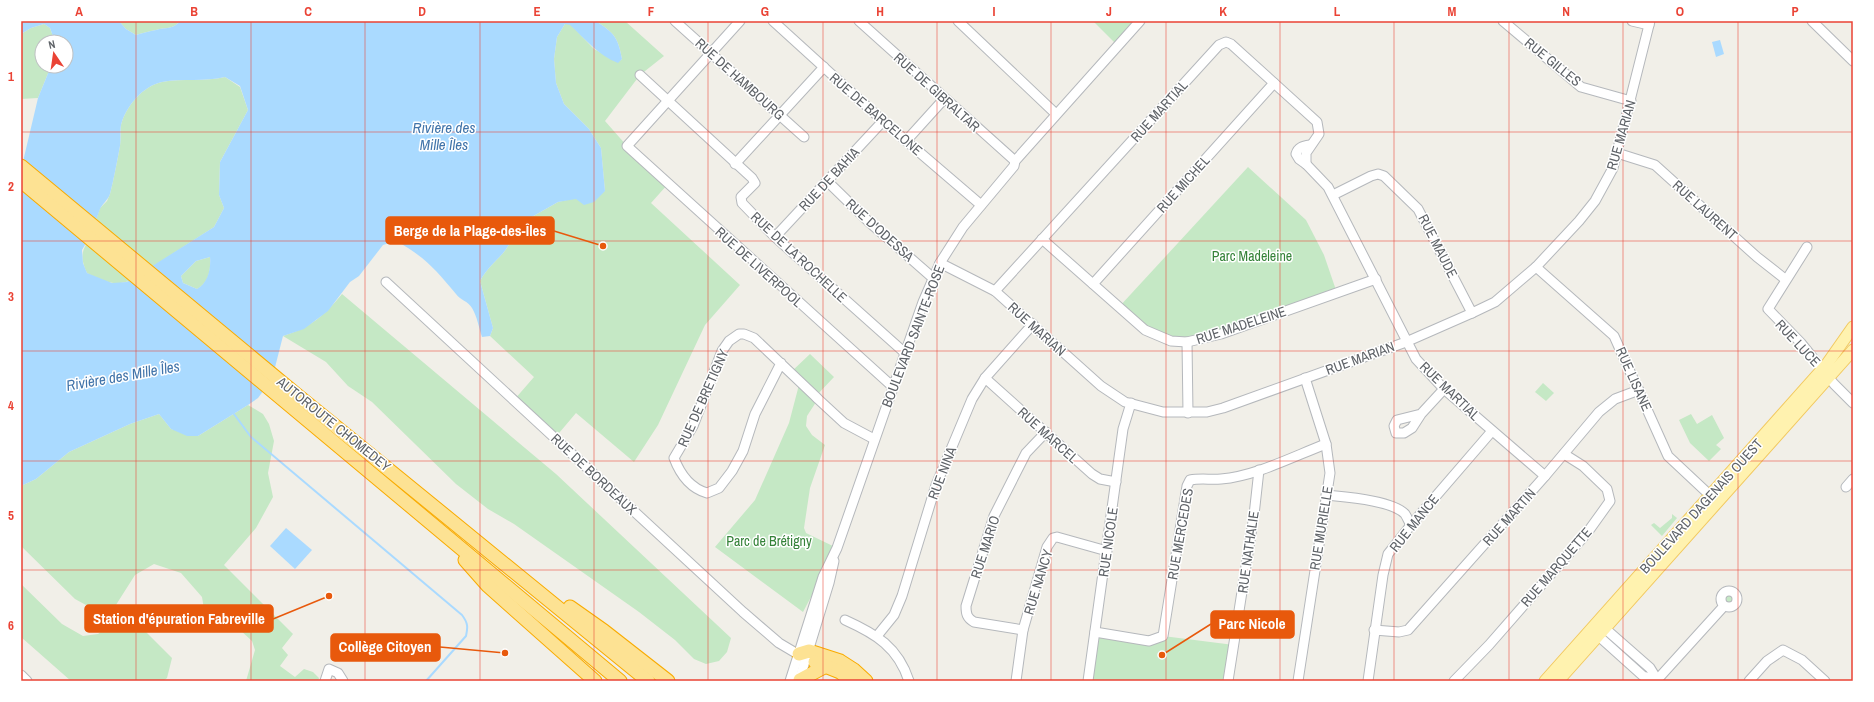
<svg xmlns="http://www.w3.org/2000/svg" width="1874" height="702" font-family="'Archivo Narrow',sans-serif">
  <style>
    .green { fill: #c5e8c5 }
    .water { fill: #aadaff; fill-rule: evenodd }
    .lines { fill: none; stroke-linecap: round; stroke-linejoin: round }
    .stream { stroke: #aadaff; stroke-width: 2 }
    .minor-casing { stroke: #b5b8bc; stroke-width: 11 }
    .major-casing { stroke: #f2c960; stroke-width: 13 }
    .highway-casing { stroke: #f9ab00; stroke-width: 15 }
    .minor { stroke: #fff; stroke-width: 9 }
    .major { stroke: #fff2af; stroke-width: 11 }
    .highway { stroke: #fde293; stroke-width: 13 }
    .grid { fill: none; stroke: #ea4335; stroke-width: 1; stroke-opacity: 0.55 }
    .labels { text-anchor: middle; stroke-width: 3; stroke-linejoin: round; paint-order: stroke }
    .street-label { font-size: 14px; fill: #5f6368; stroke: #fff }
    .park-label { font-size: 14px; fill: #348238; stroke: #fff }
    .water-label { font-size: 15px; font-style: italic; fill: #4174aa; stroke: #fff }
    .leader { fill: none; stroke: #e8590c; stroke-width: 1.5 }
    .callout-dot { fill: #e8590c; stroke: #fff; stroke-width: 1.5 }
    .callout { fill: #e8590c; stroke: #e8590c; stroke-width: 1.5 }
    .callout-label { font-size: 15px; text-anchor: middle; font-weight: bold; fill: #fff }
    .neatline { fill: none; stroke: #ea4335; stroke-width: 1.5 }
    .grid-label { font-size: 13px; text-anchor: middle; font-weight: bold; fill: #ea4335 }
  </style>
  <rect width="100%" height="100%" fill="#f1efe8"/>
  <g class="green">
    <path d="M119,21H180C173,30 165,27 156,30C149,31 143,33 136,35L126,29Z"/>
    <path d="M596,21H625L664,56L640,75L605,121L627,146L668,184L651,203L740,285L705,325L658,425L634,462L576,413L554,439L514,400L534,377L490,336L493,328L480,281C493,258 509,256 516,226L558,202L605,191L601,148L589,129L564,104L556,83L554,59L557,37L565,24H570L594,49L618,62L622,59C618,37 614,33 596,21Z"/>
    <polygon points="1093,21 1140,21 1118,46"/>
    <polygon points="44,24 50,28 55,42 42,42 42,66 51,66 38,98 21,99 21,34 31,28"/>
    <path d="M225,77L240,87L248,110L220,162L219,195L224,208L214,227L152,267L96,220L100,208L107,201L110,194C114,178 117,162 120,146C121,139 120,131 121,125C126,106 143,86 162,82C183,78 205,82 225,77Z"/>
    <polygon points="1248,167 1306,220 1324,255 1337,293 1187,342 1143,328 1119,307"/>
    <path d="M87,243L131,280C117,287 100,281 87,273C82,263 80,253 87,243Z"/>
    <path d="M210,257C211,269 209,283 197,289L183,283L181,276L196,261Z"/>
    <path d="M342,294L556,474L731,638L727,652L719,661L706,664L694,659L675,640L639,612L514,524L488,509L456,484L372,402L348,386L326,362L283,336C311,327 324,316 342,294Z"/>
    <polygon points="810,354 834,377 816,396 818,399 807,416 806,426 812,435 825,445 810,488 804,528 806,533 837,548 803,612 715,547 755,500 789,423 800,381 791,372"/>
    <polygon points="1543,383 1554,393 1546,401 1535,392"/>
    <polygon points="248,405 263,414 269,424 274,441 268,473 273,497 256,528 224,565 293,634 282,648 288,655 280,666 295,677 304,669 313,672 319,678 318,681 246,681 255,650 252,641 226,617 210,614 204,609 202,597 181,573 154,564 135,575 114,608 95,610 75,599 21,546 21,486 36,479 69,452 130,424 159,414 171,429 198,436"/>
    <polygon points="1691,414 1697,424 1712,415 1724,438 1716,445 1721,449 1709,461 1690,443 1679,420"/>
    <polygon points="1672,514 1677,518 1662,536 1651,525 1654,523 1660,528 1672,518"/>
    <polygon points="21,584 62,624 83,636 98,634 107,627 122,619 142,628 172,658 167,678 163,681 71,681 21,637"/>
    <circle cx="1729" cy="599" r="8"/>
    <polygon points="1095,632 1149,641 1163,636 1234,645 1228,681 1088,681"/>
  </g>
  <g class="water">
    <path d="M21,21H119L126,29L136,35C143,33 149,31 156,30C165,27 173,30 180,21H596C614,33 618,37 622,59L618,63C598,55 585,39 570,25L565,24L557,37L554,59L556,83L564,104L589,129L601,148L605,191L594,202L584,205L576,199L558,202L516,226C509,256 493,258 480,281L493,328L490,336L482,337C479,328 477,316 472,308C468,301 460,300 456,294C435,269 425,257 396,241L383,245L359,276L350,282L328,311L304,329L283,336L272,379L258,398L248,405L198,436H187L171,429L159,414L130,424L69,452L36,479L21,486V170L38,98L51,66H66V42H55L50,28L44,24L31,28L21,34ZM225,77L240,86L248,110L220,162L219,195L224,208L214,227L127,282L112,283L87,273L83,263L82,250C90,238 95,223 100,209C102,204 108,200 110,194C114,178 117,162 120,146C121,139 120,131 121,125C126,106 143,86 162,82C183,78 205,82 225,77ZM210,257C211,269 208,283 197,289L183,283L181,276L196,261Z"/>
    <polygon points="1720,40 1724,54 1716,57 1712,42"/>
    <polygon points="286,528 312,550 295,569 270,546"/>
  </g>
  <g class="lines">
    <path class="stream" d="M234,414L251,437L462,615C468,623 468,627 466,636L426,681"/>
    <g class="minor-casing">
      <g id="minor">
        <polyline points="675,21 804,137"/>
        <polyline points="740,21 627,146 893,387"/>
        <polyline points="773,21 883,121 981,205"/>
        <polyline points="859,21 1015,161"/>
        <polyline points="958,21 1056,114"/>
        <polyline points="1503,21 1581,87 1631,101"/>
        <polyline points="1632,21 1649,25"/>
        <polyline points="1812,21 1853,61"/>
        <polyline points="640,75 752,178 755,183 741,197 742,203 775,237 905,353"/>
        <polyline points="906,141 944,99"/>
        <path d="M1310,145C1303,146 1298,147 1296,154L1299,159L1306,164L1328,187L1416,359L1444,389L1545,476"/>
        <polyline points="1617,153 1655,165 1757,257 1785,279"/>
        <polyline points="735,164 824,67"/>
        <polyline points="827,181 868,221 933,278"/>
        <polyline points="1333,195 1371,176 1378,174 1384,176 1418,209 1472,313"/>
        <polyline points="775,237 883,121"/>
        <polyline points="1042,239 1145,330 1171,341 1187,342 1221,334 1376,279"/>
        <polyline points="1807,247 1768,309 1801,343 1834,384 1853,403"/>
        <polyline points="940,263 995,291 1101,386 1125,402 1163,412 1207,412 1223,408 1406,342 1472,313 1495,302 1536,267 1579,221 1595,201 1613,168 1650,21"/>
        <polyline points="1536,267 1614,336 1668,456 1715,500"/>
        <polyline points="386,282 743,612 779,643 806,659"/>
        <polyline points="1093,284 1274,83"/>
        <polyline points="995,291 1219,45 1226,42 1231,44 1317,122 1319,134 1306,153 1306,164"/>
        <polyline points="1187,342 1188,413"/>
        <path d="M781,363L755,414L743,451L732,471L719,488L707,493C690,488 680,474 674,458L693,426L722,351L729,341L739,334H744L754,338L815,396L818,399L844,423L874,439"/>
        <polyline points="985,378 1092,474 1100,479 1116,482"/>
        <polyline points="1421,414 1397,420 1394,426 1396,433 1404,433 1412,428 1421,414 1444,389"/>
        <polyline points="1846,487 1853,479"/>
        <path d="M1326,495C1344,497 1392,500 1405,514C1407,517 1409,522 1411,525"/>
        <circle cx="1729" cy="599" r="8"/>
        <path d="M845,620C876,634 898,647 909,681"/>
        <polyline points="1601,625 1650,668 1658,681"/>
        <path d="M1023,630L974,622C967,618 966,614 966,606L994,516L1026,453L1046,432"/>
        <polyline points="1374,630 1399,632 1408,630 1545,476 1599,412 1615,399 1639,390"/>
        <path d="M1095,632L1149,641L1163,636L1187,486L1190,480C1201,478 1211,480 1221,479C1256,476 1294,456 1326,444"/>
        <polyline points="1594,632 1643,676 1657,680"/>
        <polyline points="877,636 894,615 902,596 936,485 972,399 985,378 1033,324"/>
        <polyline points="21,675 27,681"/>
        <polyline points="325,681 329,669 338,673 343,681"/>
        <polyline points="790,681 823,577 837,548 923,302 940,263 963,227 1014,166 1015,161 1140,21"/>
        <polyline points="799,681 829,583 834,561"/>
        <polyline points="1016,681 1023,630 1047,547 1053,538 1057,537 1107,551"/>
        <polyline points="1088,681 1123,429 1131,403"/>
        <polyline points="1228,681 1254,515 1259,470"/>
        <polyline points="1298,681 1330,473 1326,444 1305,378"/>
        <polyline points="1368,681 1383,575 1388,554 1411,525 1492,431"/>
        <polyline points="1454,681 1489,645 1587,533 1610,501 1607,489 1583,466 1564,454"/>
        <polyline points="1656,681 1724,606"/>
        <polyline points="1749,681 1767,661 1783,650 1802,660 1825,681"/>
      </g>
    </g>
    <g class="major-casing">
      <g id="major">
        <polyline points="1545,681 1827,364 1853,327"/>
        <polyline points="1558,681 1853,350"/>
      </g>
    </g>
    <g class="highway-casing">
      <g id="highway">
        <polyline points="21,166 297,395 648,681"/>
        <polyline points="21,181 620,681"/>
        <polyline points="465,560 488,586 595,681"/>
        <polyline points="570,607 604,631 668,681"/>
        <polyline points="799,654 809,651 840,661 854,670 866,681"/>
        <polyline points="815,662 840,672 852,681"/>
        <polyline points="800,680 826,666"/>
      </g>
    </g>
    <use href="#minor" class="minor"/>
    <use href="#major" class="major"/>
    <use href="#highway" class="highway"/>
  </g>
  <path class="grid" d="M136,21V681M251,21V681M365,21V681M480,21V681M594,21V681M708,21V681M823,21V681M937,21V681M1051,21V681M1166,21V681M1280,21V681M1394,21V681M1509,21V681M1623,21V681M1738,21V681M21,132H1853M21,241H1853M21,351H1853M21,461H1853M21,570H1853"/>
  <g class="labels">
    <g class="street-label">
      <text transform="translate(1553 62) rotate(39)" y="5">RUE GILLES</text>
      <text transform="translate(740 79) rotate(42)" y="5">RUE DE HAMBOURG</text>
      <text transform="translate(937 92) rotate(42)" y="5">RUE DE GIBRALTAR</text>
      <text transform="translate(1159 111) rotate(-48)" y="5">RUE MARTIAL</text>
      <text transform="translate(876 114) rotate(41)" y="5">RUE DE BARCELONE</text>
      <text transform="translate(1621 135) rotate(-74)" y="5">RUE MARIAN</text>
      <text transform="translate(829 179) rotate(-47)" y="5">RUE DE BAHIA</text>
      <text transform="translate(1183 184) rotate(-48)" y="5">RUE MICHEL</text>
      <text transform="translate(1705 210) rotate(42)" y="5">RUE LAURENT</text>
      <text transform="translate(880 230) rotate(42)" y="5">RUE D'ODESSA</text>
      <text transform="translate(1438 246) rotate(63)" y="5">RUE MAUDE</text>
      <text transform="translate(799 257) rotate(43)" y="5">RUE DE LA ROCHELLE</text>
      <text transform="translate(759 267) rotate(42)" y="5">RUE DE LIVERPOOL</text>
      <text transform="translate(1241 325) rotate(-18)" y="5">RUE MADELEINE</text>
      <text transform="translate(1037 329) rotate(42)" y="5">RUE MARIAN</text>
      <text transform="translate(913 336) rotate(-69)" y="5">BOULEVARD SAINTE-ROSE</text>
      <text transform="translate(1798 343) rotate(47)" y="5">RUE LUCE</text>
      <text transform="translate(1360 358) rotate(-20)" y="5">RUE MARIAN</text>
      <text transform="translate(1634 379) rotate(66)" y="5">RUE LISANE</text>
      <text transform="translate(1450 391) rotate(44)" y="5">RUE MARTIAL</text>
      <text transform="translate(703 398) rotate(-66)" y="5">RUE DE BRETIGNY</text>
      <text transform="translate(334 424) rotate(39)" y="5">AUTOROUTE CHOMEDEY</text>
      <text transform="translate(1048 435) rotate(42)" y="5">RUE MARCEL</text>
      <text transform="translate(942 473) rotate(-69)" y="5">RUE NINA</text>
      <text transform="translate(594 474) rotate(43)" y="5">RUE DE BORDEAUX</text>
      <text transform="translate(1701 506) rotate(-48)" y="5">BOULEVARD DAGENAIS OUEST</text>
      <text transform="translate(1509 517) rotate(-48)" y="5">RUE MARTIN</text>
      <text transform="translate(1414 523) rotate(-51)" y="5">RUE MANCE</text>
      <text transform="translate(1321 528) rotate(-81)" y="5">RUE MURIELLE</text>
      <text transform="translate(1180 534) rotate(-80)" y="5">RUE MERCEDES</text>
      <text transform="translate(1108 542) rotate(-82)" y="5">RUE NICOLE</text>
      <text transform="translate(985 547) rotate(-72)" y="5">RUE MARIO</text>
      <text transform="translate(1248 552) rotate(-82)" y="5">RUE NATHALIE</text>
      <text transform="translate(1556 567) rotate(-49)" y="5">RUE MARQUETTE</text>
      <text transform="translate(1038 582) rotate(-73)" y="5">RUE NANCY</text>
    </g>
    <g class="park-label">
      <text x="1252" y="261">Parc Madeleine</text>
      <text x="769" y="546">Parc de Brétigny</text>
    </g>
    <g class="water-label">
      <text x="444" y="133">Rivière des<tspan x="444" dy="17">Mille Îles</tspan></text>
      <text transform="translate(123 376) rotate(-10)" y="5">Rivière des Mille Îles</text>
    </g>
  </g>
  <path class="leader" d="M603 246L554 231M329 596L273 619M1162 655L1211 624M505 653L440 647"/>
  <g class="callout-dot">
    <circle cx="603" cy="246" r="4"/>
    <circle cx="329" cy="596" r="4"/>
    <circle cx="1162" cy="655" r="4"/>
    <circle cx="505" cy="653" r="4"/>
  </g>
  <g class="callout">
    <rect x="386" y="217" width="168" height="27" rx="4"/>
    <rect x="85" y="605" width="188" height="27" rx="4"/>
    <rect x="1211" y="611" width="83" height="27" rx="4"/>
    <rect x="331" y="634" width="109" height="27" rx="4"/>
  </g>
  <g class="callout-label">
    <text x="470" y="236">Berge de la Plage-des-Îles</text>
    <text x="179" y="624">Station d'épuration Fabreville</text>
    <text x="1252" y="629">Parc Nicole</text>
    <text x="385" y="652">Collège Citoyen</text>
  </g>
  <rect width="1874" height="702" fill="none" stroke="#ffffff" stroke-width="44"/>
  <g transform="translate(54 54) rotate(347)"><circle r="19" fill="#ffffff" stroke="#bfc1c3"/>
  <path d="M0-3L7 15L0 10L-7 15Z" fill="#ea4335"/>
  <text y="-6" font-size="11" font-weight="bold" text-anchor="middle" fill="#5f6368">N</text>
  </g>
  <rect x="22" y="22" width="1830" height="658" class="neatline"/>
  <g class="grid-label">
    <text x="79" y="16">A</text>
    <text x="194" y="16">B</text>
    <text x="308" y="16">C</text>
    <text x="422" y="16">D</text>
    <text x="537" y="16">E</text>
    <text x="651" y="16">F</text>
    <text x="765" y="16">G</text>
    <text x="880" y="16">H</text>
    <text x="994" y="16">I</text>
    <text x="1109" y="16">J</text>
    <text x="1223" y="16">K</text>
    <text x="1337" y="16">L</text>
    <text x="1452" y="16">M</text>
    <text x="1566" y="16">N</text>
    <text x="1680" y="16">O</text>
    <text x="1795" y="16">P</text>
    <text x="11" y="81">1</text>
    <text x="11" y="191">2</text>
    <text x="11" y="301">3</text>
    <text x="11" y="410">4</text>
    <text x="11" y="520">5</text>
    <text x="11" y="630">6</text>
  </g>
</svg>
